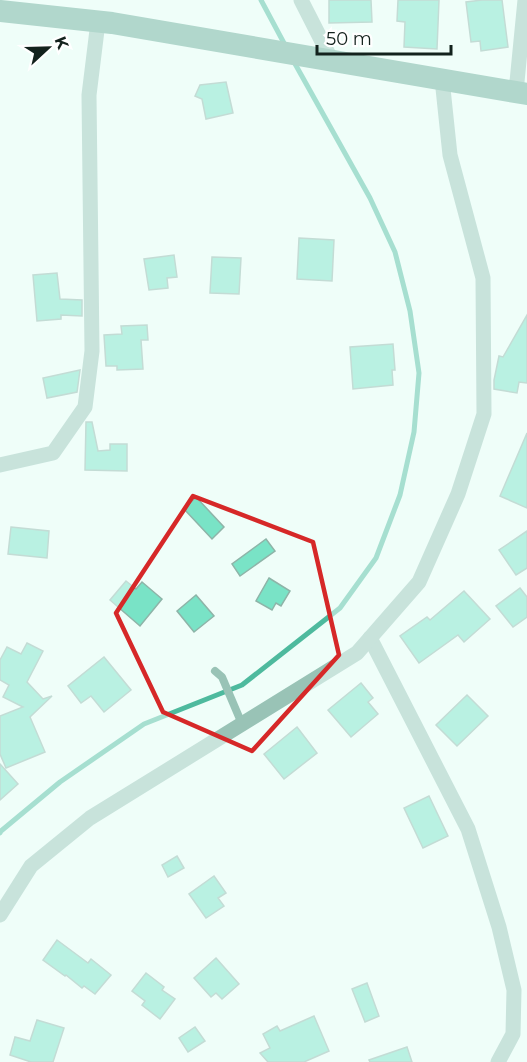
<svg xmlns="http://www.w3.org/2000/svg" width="527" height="1062" font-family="Montserrat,sans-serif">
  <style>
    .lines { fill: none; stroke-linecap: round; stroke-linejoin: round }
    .stream { stroke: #4eba9e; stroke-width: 5 }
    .building { fill: #79e3c6; stroke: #8eb4a8; stroke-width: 1.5 }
    .service { stroke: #99c3b6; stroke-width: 8 }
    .minor { stroke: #99c3b6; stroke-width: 15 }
    .secondary { stroke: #66a894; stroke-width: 22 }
    .marked { fill: none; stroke: #d62828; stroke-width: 4.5; stroke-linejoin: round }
  </style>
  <rect width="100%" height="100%" fill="#effef9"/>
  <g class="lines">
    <g class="stream">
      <polyline points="261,0 285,45"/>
      <polyline points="0,833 1,831 60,782 144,724 242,685 340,608 376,558 400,495 414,432 419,373 410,311 395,252 370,198 294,62"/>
    </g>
  </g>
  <g class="building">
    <polygon points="329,0 371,0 372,22 329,23"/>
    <polygon points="398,0 439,0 437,49 404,47 405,22 397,21"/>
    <polygon points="482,0 502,0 508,47 481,51 480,41 471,42 466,2"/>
    <polygon points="226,82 233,113 206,119 202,99 195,96 200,85"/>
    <polygon points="299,238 334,240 332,281 297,279"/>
    <polygon points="174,255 177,277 167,278 168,288 149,290 144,259"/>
    <polygon points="212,257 241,258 239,294 210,293"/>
    <polygon points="57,273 60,299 82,300 82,316 61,315 61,319 37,321 33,275"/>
    <polygon points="527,315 527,383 519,382 517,393 494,389 494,380 499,356 503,357"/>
    <polygon points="147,325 148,340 141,340 143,369 117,370 117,366 106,366 104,335 122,334 121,326"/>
    <polygon points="393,344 395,370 392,370 393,385 353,389 350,347"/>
    <polygon points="80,370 77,392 47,398 43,378"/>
    <polygon points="86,422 92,422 98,451 110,450 110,444 127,444 127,471 85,470"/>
    <polygon points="527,433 527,508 500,496"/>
    <polygon points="196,497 224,527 212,539 184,509"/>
    <polygon points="11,527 49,531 47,558 8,554"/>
    <polygon points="527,531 527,568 516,575 499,550"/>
    <polygon points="266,539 275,551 240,576 232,564"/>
    <polygon points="269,578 290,591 281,606 276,603 272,610 256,601"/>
    <polygon points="126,581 136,589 142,582 162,599 140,626 110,600"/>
    <polygon points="520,588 527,597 527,617 513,627 496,606"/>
    <polygon points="464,591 490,619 464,642 458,635 419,663 400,636 427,617 430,620"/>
    <polygon points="196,595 214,616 194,632 177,611"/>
    <polygon points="27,643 43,651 27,682 43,699 52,696 30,717 45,752 6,768 0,754 0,716 23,707 3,697 9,685 0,680 0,660 7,647 21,654"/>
    <polygon points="104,657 131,690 104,712 91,696 81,703 68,686"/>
    <polygon points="361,683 373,698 368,702 378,714 351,737 328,710"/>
    <polygon points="467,695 488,716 457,746 436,725"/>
    <polygon points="297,727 317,753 284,779 264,754"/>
    <polygon points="0,764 18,784 0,800"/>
    <polygon points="429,796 448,836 423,848 404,808"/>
    <polygon points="177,856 184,868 168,877 162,865"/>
    <polygon points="214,876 226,893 218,898 224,906 206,918 189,894"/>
    <polygon points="57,940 88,963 91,959 111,975 95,994 84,986 82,988 66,975 65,976 43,960"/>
    <polygon points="216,958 239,984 222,999 216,993 211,997 194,978"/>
    <polygon points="146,973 164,987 162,990 175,999 160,1019 142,1005 145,1001 132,991"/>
    <polygon points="367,983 379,1016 365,1022 352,989"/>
    <polygon points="314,1016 329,1051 304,1062 268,1062 260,1053 270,1048 263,1034 277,1026 280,1031"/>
    <polygon points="37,1020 64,1028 53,1062 31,1062 10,1055 15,1037 30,1041"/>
    <polygon points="195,1027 205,1041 188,1052 179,1038"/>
    <polygon points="407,1047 412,1062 370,1062 369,1060"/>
  </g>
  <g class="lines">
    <polyline class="service" points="215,671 222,677 242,724"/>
    <g class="minor">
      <polyline points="301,0 332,61"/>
      <polyline points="516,92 525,0"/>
      <polyline points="0,465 53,453 85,407 92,351 89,95 98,22"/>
      <polyline points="370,638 468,829 499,927 514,990 513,1034 498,1062"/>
      <polyline points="0,915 31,866 90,818 357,653 419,582 458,494 484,414 483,278 450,155 442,79"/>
    </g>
    <polyline class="secondary" points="0,11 112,23 527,94"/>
  </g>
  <path d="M0 0H527V1062H0ZM193,496L313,542L339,655L252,751L163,712L116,613Z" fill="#effef9" fill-opacity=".55" fill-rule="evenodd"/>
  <path class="marked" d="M193,496L313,542L339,655L252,751L163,712L116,613Z"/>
  <g transform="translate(48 48) rotate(68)" stroke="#ffffff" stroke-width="4.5" paint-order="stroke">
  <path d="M0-4.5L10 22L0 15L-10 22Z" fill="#13221d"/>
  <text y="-9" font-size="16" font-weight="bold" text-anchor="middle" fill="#13221d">K</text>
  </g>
  <path d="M317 45v9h134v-9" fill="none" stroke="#13221d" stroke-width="3"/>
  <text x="326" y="45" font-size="18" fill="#13221d" stroke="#ffffff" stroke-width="4.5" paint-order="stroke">50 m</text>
</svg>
